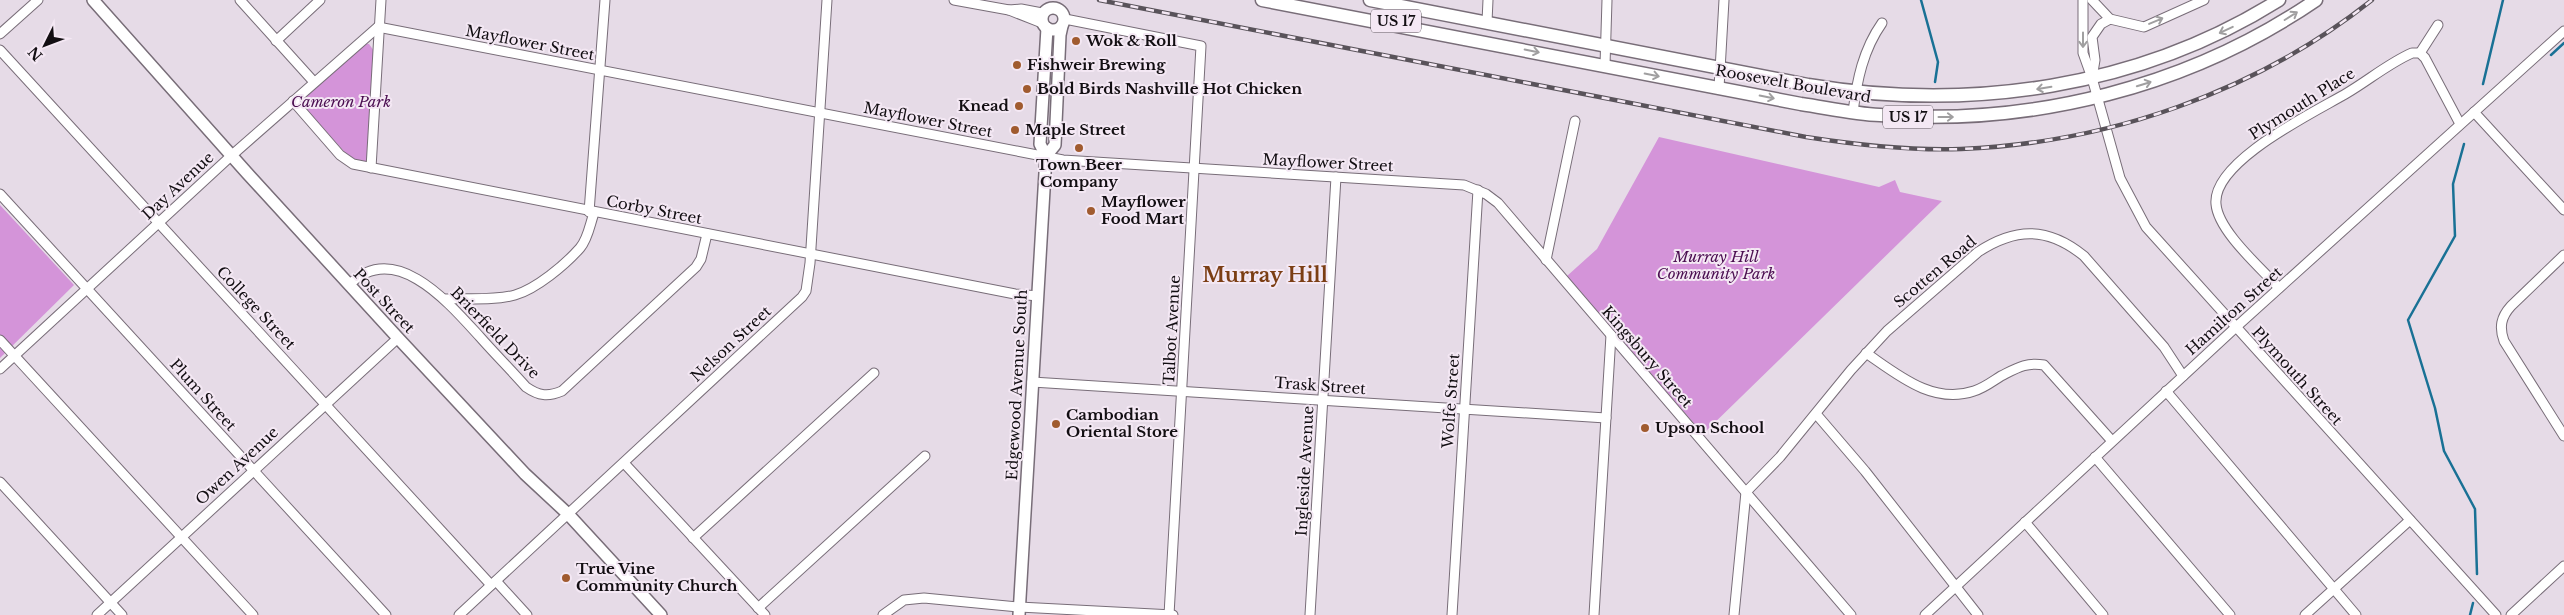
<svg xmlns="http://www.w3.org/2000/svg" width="2564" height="615" font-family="'Libre Baskerville',serif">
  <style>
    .green { fill: #d494d9 }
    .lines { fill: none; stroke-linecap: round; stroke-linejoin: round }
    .stream { stroke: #197195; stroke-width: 2.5 }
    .minor-casing { stroke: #786d78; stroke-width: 11 }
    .major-casing { stroke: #786d78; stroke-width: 14 }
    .highway-casing { stroke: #786d78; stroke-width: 15 }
    .minor { stroke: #fff; stroke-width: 9 }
    .major { stroke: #fff; stroke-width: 11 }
    .highway { stroke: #fff; stroke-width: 12 }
    .rail-casing { stroke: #59535a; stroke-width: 4.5 }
    .rail { stroke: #f4e8f4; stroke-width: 2.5; stroke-dasharray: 8; stroke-linecap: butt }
    .oneway { stroke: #a09fa0 }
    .poi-dot { fill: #a05b2f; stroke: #f4e8f4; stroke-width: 2 }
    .labels { text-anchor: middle; stroke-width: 4; stroke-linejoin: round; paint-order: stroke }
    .shield { fill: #f4e8f4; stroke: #564f56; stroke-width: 1 }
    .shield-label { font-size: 14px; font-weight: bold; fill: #120e12 }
    .poi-label { font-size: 15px; font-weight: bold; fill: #120e12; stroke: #f4e8f4; text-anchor: start }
    .street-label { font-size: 15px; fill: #120e12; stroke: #f4e8f4 }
    .park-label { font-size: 15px; font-style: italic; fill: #4b0e51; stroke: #f4e8f4 }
    .district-label { font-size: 20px; font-weight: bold; fill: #7b3e14; stroke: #f4e8f4 }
  </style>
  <rect width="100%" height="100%" fill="#e6dbe7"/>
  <g class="green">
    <polygon points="364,44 369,44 374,51 367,161 362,163 349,157 298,100"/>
    <polygon points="1659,137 1879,187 1895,180 1900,192 1942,201 1703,434 1567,276 1597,249"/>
    <polygon points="0,205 74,285 0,358"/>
  </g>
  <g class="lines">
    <g class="stream">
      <polyline points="1921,0 1938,62 1935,82"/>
      <polyline points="2551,55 2564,43"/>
      <polyline points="2483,84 2503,0"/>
      <polyline points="2464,144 2453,184 2455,236 2408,320 2435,408 2444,451 2475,509 2477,574"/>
      <polyline points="2470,615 2473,603"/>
    </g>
    <g class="minor-casing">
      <g id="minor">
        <polyline points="240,0 314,82"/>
        <polyline points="954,0 1009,10 1042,23"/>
        <polyline points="2083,0 2083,53 2092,78 2120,178 2146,227 2496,615"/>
        <polyline points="2092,0 2110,19 2144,27 2204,0"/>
        <polyline points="1009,10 1021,9 1042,13"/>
        <polyline points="1065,19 1201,46 1169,615"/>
        <polyline points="1487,22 1488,0"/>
        <polyline points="378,27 1063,160 1464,185 1486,194 1498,203 1851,615"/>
        <polyline points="0,34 38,0"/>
        <polyline points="276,41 320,0"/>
        <polyline points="0,50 491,585"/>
        <polyline points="2420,53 2438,25"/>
        <polyline points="1605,65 1607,0"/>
        <polyline points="2092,78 2095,60 2092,37 2101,24 2110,19"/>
        <polyline points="1719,88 1724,0"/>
        <polyline points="293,101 340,155 353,164 1015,294 1038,296"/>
        <path d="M1853,112C1857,80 1863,50 1882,23"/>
        <polyline points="2474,112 2564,210"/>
        <polyline points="371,168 381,0"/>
        <polyline points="0,194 386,615"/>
        <polyline points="589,212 605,0"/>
        <path d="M2564,255L2511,306C2501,317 2499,327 2504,341L2564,436"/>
        <polyline points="1546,260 1575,121"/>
        <path d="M349,285C395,239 449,303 480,337C495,354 511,370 526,387C539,396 548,397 562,391L696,267L701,259L707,234"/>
        <path d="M2279,288C2261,268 2218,231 2216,204C2212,161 2315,112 2347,93C2369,80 2389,63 2412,53H2420L2425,58L2460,124"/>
        <path d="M445,299C467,298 493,301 515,295C536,289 565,265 580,248C588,239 590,224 594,213"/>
        <polyline points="0,340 253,615"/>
        <path d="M1866,353C1898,375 1933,405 1974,391C1984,388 1993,381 2001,376C2017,368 2026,362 2044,365L2112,441"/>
        <polyline points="0,369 231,156 378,27"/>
        <polyline points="1032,382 1606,418"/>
        <polyline points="2166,391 2356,615"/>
        <polyline points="1817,415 1865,471 1978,615"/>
        <polyline points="2095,457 2230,615"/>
        <polyline points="624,463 765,615"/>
        <polyline points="0,482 122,615"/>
        <polyline points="2025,522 2103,615"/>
        <polyline points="693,538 874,373"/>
        <polyline points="496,581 527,615"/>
        <polyline points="758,608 925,456"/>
        <polyline points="97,615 398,338"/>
        <polyline points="459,615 802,297 806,291 810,263 827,0"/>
        <polyline points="883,615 904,600 924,598 1019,607 1173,615"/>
        <polyline points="1310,615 1336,177"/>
        <polyline points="1452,615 1478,190"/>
        <polyline points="1594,615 1611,335"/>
        <path d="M1734,615L1746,492L1780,457L1851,370L1887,331L1978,252C2016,227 2048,227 2084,256L2164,347L2183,376"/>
        <polyline points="1925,615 2235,328 2564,31"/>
        <polyline points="2305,615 2410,520"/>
        <polyline points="2511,615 2564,566"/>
      </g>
    </g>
    <g class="major-casing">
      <g id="major">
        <polyline points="93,0 247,173 398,338 525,474 568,514 661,615"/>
        <circle cx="1053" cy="19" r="11"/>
        <polyline points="1046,156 1055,145 1060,35 1062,26"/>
        <polyline points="1019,615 1046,156 1040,144 1047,28"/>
      </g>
    </g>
    <g class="highway-casing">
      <g id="highway">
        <path d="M1262,0L1801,104C1828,108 1854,114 1880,115C2033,126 2189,87 2316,0"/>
        <path d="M1370,0L1808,85C1970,112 2139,88 2279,0"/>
      </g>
    </g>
    <use href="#minor" class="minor"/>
    <use href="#major" class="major"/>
    <use href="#highway" class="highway"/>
    <g class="rail-casing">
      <path id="rail" d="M1099,0L1806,137C1858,145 1909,151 1961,149C2108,143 2256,92 2372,0"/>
    </g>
    <use href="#rail" class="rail"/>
  </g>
  <defs><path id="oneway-shaft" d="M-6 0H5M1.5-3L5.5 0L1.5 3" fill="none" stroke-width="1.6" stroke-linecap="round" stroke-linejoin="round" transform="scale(1.25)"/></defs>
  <g class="oneway">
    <use href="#oneway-shaft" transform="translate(2291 16) rotate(-32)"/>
    <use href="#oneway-shaft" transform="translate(2156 21) rotate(-23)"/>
    <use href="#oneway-shaft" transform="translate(2226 30) rotate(155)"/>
    <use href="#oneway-shaft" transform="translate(2083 40) rotate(90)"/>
    <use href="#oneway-shaft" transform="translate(1532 51) rotate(11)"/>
    <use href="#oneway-shaft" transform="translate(1652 75) rotate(11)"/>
    <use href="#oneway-shaft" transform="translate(2144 84) rotate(-17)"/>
    <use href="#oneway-shaft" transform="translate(2044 88) rotate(171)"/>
    <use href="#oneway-shaft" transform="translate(1767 97) rotate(11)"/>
    <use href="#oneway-shaft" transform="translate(1946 117)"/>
  </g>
  <g class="poi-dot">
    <circle cx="1076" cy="41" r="5"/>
    <circle cx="1017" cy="65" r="5"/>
    <circle cx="1027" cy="89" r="5"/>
    <circle cx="1019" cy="106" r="5"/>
    <circle cx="1015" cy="130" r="5"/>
    <circle cx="1079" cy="148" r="5"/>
    <circle cx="1091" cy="211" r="5"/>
    <circle cx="1056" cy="424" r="5"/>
    <circle cx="1645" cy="428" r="5"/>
    <circle cx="566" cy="578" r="5"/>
  </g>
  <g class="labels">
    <g class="shield">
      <rect x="1371" y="9.5" width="50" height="23" rx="4"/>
      <rect x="1883" y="105.5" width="50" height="23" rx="4"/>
    </g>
    <g class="shield-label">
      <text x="1396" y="26">US 17</text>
      <text x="1908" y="122">US 17</text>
    </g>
    <g class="poi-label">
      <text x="1086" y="46">Wok &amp; Roll</text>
      <text x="1027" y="70">Fishweir Brewing</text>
      <text x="1037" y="94">Bold Birds Nashville Hot Chicken</text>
      <text x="1009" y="111" text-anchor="end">Knead</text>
      <text x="1025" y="135">Maple Street</text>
      <text x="1079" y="170" text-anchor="middle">Town Beer<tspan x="1079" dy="17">Company</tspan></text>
      <text x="1101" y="207">Mayflower<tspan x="1101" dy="17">Food Mart</tspan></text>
      <text x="1066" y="420">Cambodian<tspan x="1066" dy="17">Oriental Store</tspan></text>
      <text x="1655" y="433">Upson School</text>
      <text x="576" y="574">True Vine<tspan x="576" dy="17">Community Church</tspan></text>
    </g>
    <g class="street-label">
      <text transform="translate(530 43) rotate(11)" y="5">Mayflower Street</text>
      <text transform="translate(1793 84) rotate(10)" y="5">Roosevelt Boulevard</text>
      <text transform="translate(2302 104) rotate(-32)" y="5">Plymouth Place</text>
      <text transform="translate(928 120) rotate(11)" y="5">Mayflower Street</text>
      <text transform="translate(1328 163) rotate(3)" y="5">Mayflower Street</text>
      <text transform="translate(178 186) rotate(-43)" y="5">Day Avenue</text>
      <text transform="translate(654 210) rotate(11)" y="5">Corby Street</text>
      <text transform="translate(1935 272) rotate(-40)" y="5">Scotten Road</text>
      <text transform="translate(384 301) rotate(47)" y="5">Post Street</text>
      <text transform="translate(256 308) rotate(47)" y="5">College Street</text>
      <text transform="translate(2234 311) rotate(-42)" y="5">Hamilton Street</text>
      <text transform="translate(1172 330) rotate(-87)" y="5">Talbot Avenue</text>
      <text transform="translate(495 333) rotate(46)" y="5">Brierfield Drive</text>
      <text transform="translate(731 344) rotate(-43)" y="5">Nelson Street</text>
      <text transform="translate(1647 357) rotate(49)" y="5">Kingsbury Street</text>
      <text transform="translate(2297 376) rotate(48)" y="5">Plymouth Street</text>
      <text transform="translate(1017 385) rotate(-87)" y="5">Edgewood Avenue South</text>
      <text transform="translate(1320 386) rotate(4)" y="5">Trask Street</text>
      <text transform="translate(203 395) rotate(48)" y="5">Plum Street</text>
      <text transform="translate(1451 401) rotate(-86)" y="5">Wolfe Street</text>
      <text transform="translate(237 466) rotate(-43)" y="5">Owen Avenue</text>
      <text transform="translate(1305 471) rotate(-87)" y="5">Ingleside Avenue</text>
    </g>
    <g class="park-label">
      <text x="341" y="107">Cameron Park</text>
      <text x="1716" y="262">Murray Hill<tspan x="1716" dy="17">Community Park</tspan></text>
    </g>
    <g class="district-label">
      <text x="1265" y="282">Murray Hill</text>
    </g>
  </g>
  <g transform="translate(45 45) rotate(228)" stroke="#f4e8f4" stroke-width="4" paint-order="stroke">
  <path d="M0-4L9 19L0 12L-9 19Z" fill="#120e12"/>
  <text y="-8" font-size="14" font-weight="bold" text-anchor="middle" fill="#120e12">N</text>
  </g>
</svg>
